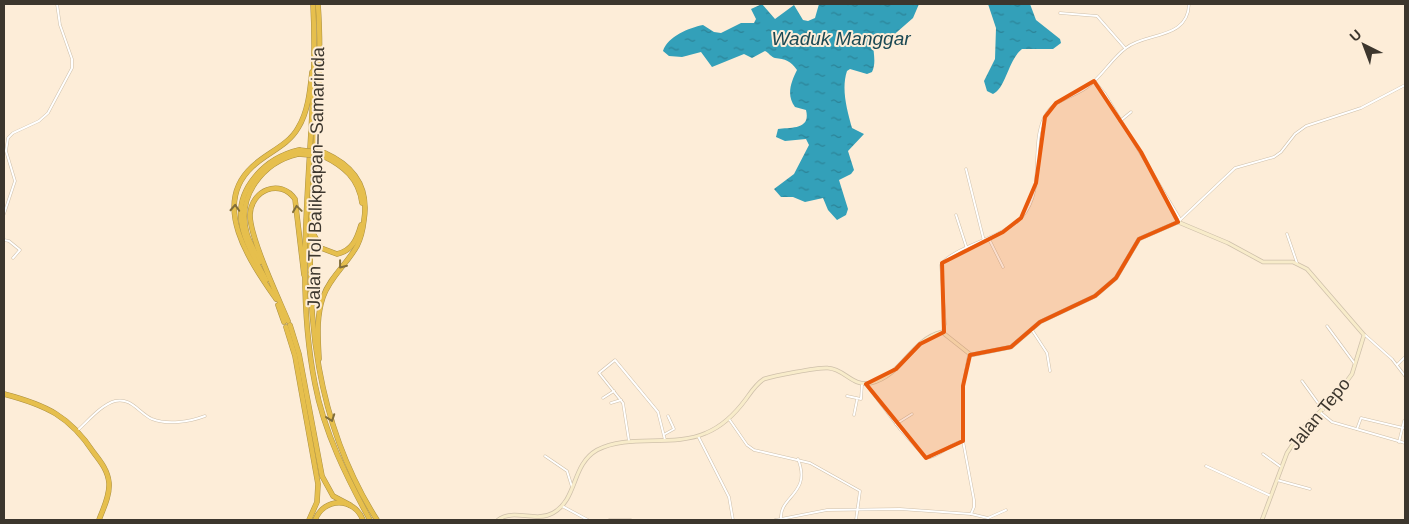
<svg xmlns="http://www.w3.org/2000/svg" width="1409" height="524" font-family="Arial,sans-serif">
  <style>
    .water { fill: url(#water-ripples) }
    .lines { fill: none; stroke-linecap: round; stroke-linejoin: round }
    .street-casing { stroke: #cfc0ab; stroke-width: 3 }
    .secondary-casing { stroke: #cfc0ab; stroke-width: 4.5 }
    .highway-casing { stroke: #aa8f42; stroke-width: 5.5 }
    .street { stroke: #fff; stroke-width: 2 }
    .secondary { stroke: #f8ecca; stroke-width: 3 }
    .highway { stroke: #e6bf4d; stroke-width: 4.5 }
    .highway-bridge-casing { stroke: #aa8f42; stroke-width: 5.5; stroke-linecap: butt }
    .highway-bridge { stroke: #e6bf4d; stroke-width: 4.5 }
    .oneway { stroke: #806d3a }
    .marked { fill: #e8590c; fill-opacity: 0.2; stroke: #e8590c; stroke-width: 4; stroke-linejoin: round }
    .labels { text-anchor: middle; stroke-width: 4; stroke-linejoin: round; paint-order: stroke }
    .street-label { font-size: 18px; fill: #3c362d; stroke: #fdedd8 }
    .water-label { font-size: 19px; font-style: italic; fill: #1b4954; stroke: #fdedd8 }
  </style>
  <defs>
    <pattern id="water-ripples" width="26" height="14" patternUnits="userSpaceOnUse" patternTransform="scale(1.25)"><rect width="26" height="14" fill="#33a0b9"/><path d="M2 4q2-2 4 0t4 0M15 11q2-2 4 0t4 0" fill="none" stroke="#2c8397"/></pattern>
  </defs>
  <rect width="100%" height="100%" fill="#fdedd8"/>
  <g class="water">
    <path d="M762,4L775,19L794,5L803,20L808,21L815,18L819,4H919L913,18L889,39L875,36C870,45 878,60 872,72L867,74L850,69L847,71C841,89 847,110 852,128L864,134L848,151L854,170L851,174L839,180L848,209L846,215L837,220L828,210L823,198L805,202L793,197H781L774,189L794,174L809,145L806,139L785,141L776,137L778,129C791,127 811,130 806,110L795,107C786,95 791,82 797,70C791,61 785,59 775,58C771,57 769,53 765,51L752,58L744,54L712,67L701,52L682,57L669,56L663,51C668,36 689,28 703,25L714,32L721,33L741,23H754L756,19L751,9Z"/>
    <path d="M988,4H1030L1036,20L1060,39L1061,43L1053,49H1022C1008,60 1006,88 993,94L987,91L984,81L995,59L996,28Z"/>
  </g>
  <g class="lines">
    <g class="street-casing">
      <g id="street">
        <polyline points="1060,13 1097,16 1125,48"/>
        <polyline points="1094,81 1105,94 1180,219"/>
        <polyline points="1120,121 1131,112"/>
        <polyline points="966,169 984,241"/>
        <polyline points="4,214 15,181 6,151 8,138 13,133 39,121 48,113 72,68 72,59 60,25 57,4"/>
        <polyline points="956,215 967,249"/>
        <polyline points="1178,222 1235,168 1274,157 1281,152 1295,134 1306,126 1361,108 1405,85"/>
        <polyline points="1287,234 1297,263"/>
        <polyline points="989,239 1003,267"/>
        <polyline points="4,240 9,241 20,250 13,258"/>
        <polyline points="1327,326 1355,364"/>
        <polyline points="1032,330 1047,353 1050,371"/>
        <path d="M943,331L945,324L941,265C952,247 1003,238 1022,217C1046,189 1030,148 1044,118C1053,99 1070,99 1086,88C1101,78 1111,59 1126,48C1146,32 1188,40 1189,4"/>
        <polyline points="1365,335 1392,359 1405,376"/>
        <polyline points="969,354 963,386 963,441 974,500 974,507 971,514"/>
        <polyline points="1397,365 1405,357"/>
        <polyline points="1302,381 1323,410"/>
        <path d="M866,384L900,429L926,458C941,457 949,443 963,441"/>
        <polyline points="847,396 861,399 862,384"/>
        <polyline points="603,398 614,391"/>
        <polyline points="611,403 621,400"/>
        <polyline points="1320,412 1332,422 1405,443"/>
        <polyline points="854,415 857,400"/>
        <polyline points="729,419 747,445 754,450 810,463 860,491 856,520"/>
        <polyline points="896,424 912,414"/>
        <polyline points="1357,429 1361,418 1403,428"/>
        <path d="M78,430C88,421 101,405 115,401C131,397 139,413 152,419C168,425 189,422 205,416"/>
        <polyline points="665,434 674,429 668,416"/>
        <polyline points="698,436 729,497 733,520"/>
        <polyline points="629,441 623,403 599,373 615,360 658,412 665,440"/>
        <polyline points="1399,442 1404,421"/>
        <polyline points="1263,454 1281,467"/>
        <polyline points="545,456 567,471 572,487"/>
        <polyline points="1206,466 1271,496"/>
        <polyline points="1277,480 1310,489"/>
        <polyline points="562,506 588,520"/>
        <polyline points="781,519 827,510 900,509 971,514 988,518 1006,510"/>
        <polyline points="609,520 631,520"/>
        <path d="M775,520L781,519C779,496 812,494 798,459"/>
      </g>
    </g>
    <g class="secondary-casing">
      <path id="secondary" d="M498,520C514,508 535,523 553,513C578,499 571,465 597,450C629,433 672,448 706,433C723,426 735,414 746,399C751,392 756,384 764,379C774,376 818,367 828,368C845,369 852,387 871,383C902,376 911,339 942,332L971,355L1011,347L1040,322L1095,296L1116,278L1139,239L1178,222L1228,243L1263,262H1293L1307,269L1364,335L1352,374L1336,396L1305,426L1287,453L1262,520"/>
    </g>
    <g class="highway-casing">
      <g id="highway">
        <path d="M313,4C320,130 290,259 315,384C324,432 347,478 370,520"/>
        <path d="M318,4C323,71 315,137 312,204C305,315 316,424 377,520"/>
        <path d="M323,156C344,166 359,179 362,203"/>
        <path d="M313,233L321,248L337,254C352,251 357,239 361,225"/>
        <path d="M260,262C256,253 250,244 247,234C236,196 263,162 298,154"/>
        <path d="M266,280C257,263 246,245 242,226C234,189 265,158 299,150"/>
        <path d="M276,299C252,264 210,206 252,167C266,153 288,146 298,128C308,112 310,91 312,72"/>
        <polyline points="278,305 284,322"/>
        <path d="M288,321C278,297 250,238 250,215C251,190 280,178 295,199L304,275"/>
        <polyline points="290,325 299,354 322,476 333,496 350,505"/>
        <polyline points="286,327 295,356 318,484 317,502 309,520"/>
        <path d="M319,359C318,338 316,317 323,297C330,277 347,264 357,246C361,238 363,229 364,220C369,188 354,166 325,153"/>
        <path d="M4,394C46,405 70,416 94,453C101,462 108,471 109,483C110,496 103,509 99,520"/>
        <path d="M315,520C324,497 354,497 363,520"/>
      </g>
    </g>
    <use href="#street" class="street"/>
    <use href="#secondary" class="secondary"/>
    <use href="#highway" class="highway"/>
    <g class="highway-bridge-casing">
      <g id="highway-bridge">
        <polyline points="299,150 325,153"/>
        <polyline points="298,154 323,156"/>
      </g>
    </g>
    <use href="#highway-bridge" class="highway-bridge"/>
  </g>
  <defs><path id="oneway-chevron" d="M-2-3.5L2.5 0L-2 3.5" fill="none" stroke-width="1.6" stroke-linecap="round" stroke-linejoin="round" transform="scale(1.25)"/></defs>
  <g class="oneway">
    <use href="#oneway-chevron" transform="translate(235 208) rotate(-87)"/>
    <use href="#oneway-chevron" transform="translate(297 209) rotate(-98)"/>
    <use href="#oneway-chevron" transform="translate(342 265) rotate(128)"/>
    <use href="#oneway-chevron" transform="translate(331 418) rotate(70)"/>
  </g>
  <path class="marked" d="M1094,81L1141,152L1178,222L1139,239L1116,278L1095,296L1040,322L1011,347L970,355L963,386V441L926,458L866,384L896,369L920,344L944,332L942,263L1003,232L1021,218L1036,183L1045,117L1056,103Z"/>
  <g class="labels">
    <g class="street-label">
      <text transform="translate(316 178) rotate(-89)" y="6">Jalan Tol Balikpapan–Samarinda</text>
      <text transform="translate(1319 414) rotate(-51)" y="6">Jalan Tepo</text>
    </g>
    <g class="water-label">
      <text x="841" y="45">Waduk Manggar</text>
    </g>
  </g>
  <rect width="1409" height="524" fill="none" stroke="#3c362d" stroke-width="10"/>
  <g transform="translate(1364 45) rotate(318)" stroke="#fdedd8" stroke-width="4" paint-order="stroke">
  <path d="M0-4L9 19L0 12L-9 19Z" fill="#3c362d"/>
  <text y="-8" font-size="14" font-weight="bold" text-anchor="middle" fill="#3c362d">U</text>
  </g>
</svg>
